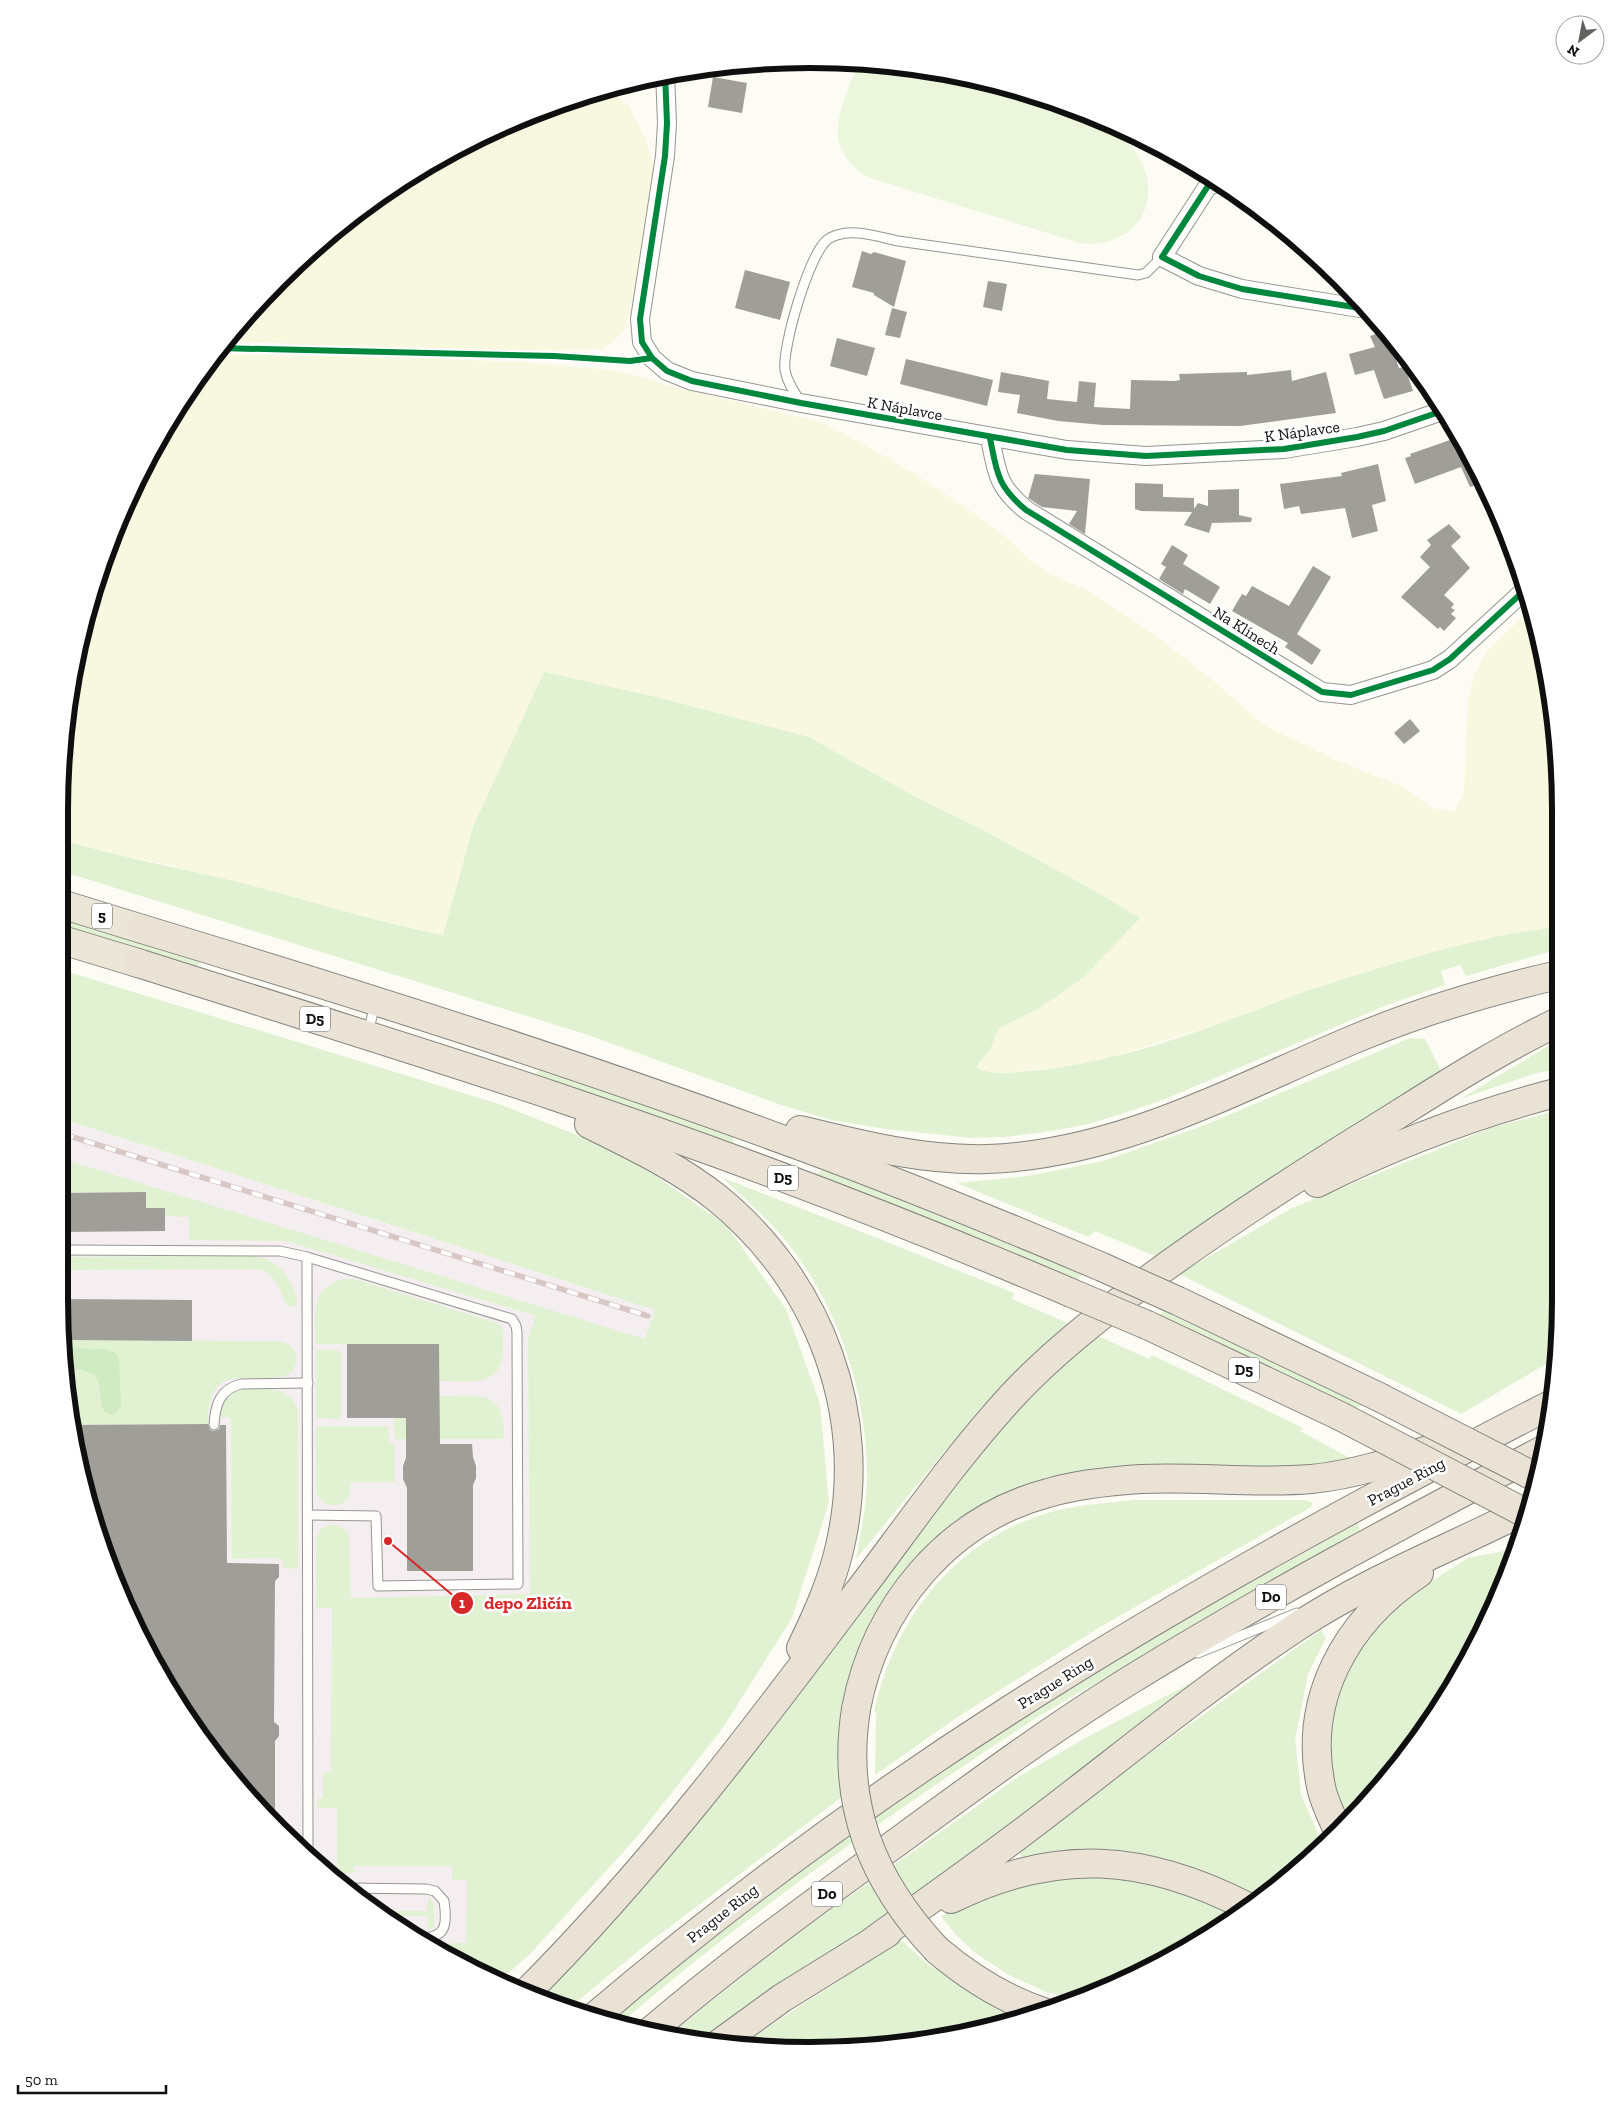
<svg xmlns="http://www.w3.org/2000/svg" width="1620" height="2110" font-family="'Zilla Slab',serif">
  <style>
    .industrial { fill: #f4eef0 }
    .farmland { fill: #f8f8e0 }
    .green { fill: #e1f2d3 }
    .forest { fill: #d0eac1 }
    .pitch { fill: #ecf6dd }
    .building { fill: #a09e99 }
    .lines { fill: none; stroke-linecap: round; stroke-linejoin: round }
    .service-casing { stroke: #969592; stroke-width: 11 }
    .minor-casing { stroke: #969592; stroke-width: 20 }
    .trunk-casing { stroke: #83837f; stroke-width: 30 }
    .motorway-casing { stroke: #83837f; stroke-width: 30 }
    .service { stroke: #fffefd; stroke-width: 9 }
    .minor { stroke: #fffefd; stroke-width: 18 }
    .trunk { stroke: #ece6d8; stroke-width: 28 }
    .motorway { stroke: #eae2d5; stroke-width: 28 }
    .rail-casing { stroke: #d8c7c4; stroke-width: 5.5 }
    .rail { stroke: #fff; stroke-width: 4; stroke-dasharray: 11; stroke-linecap: butt }
    .motorway-bridge-casing { stroke: #83837f; stroke-width: 30; stroke-linecap: butt }
    .motorway-bridge { stroke: #eae2d5; stroke-width: 28 }
    .cycleway-casing { stroke: #fff; stroke-width: 9 }
    .cycleway { stroke: #00873e; stroke-width: 6 }
    .labels { text-anchor: middle; stroke-width: 5; stroke-linejoin: round; paint-order: stroke }
    .shield { fill: #fff; stroke: #575757; stroke-width: 1 }
    .shield-label { font-size: 15px; font-weight: bold; fill: #0f0f0f }
    .street-label { font-size: 16px; fill: #0f0f0f; stroke: #fff }
    .rim { fill: none; stroke: #0f0f0f; stroke-width: 6 }
    .leader { fill: none; stroke: #d62828; stroke-width: 2 }
    .callout-dot { fill: #d62828; stroke: #fff; stroke-width: 2 }
    .mark-label { font-size: 15px; text-anchor: middle; font-weight: bold; fill: #fff }
    .callout-label { font-size: 18px; text-anchor: middle; font-weight: bold; fill: #d62828; stroke: #fff; stroke-width: 5; stroke-linejoin: round; paint-order: stroke }
  </style>
  <rect width="100%" height="100%" fill="#fcfbf4"/>
  <polygon class="industrial" points="63,1119 655,1310 716,1369 459,1963 435,1951 353,1896 279,1831 214,1758 160,1676 116,1588 84,1495 65,1398"/>
  <g class="farmland">
    <polygon points="608,90 628,105 644,135 654,166 650,213 631,307 626,328 616,339 601,349 526,350 312,345 225,340 279,279 393,185 523,116"/>
    <polygon points="213,354 417,358 535,363 619,371 682,389 820,422 850,437 909,470 978,516 1008,539 1030,561 1050,574 1086,590 1151,632 1216,683 1262,724 1333,759 1403,787 1432,808 1445,811 1455,811 1464,791 1468,699 1475,673 1487,651 1531,609 1555,712 1557,927 1509,935 1419,957 1320,986 1229,1021 1091,1063 1004,1073 984,1072 976,1068 990,1050 997,1029 1038,1009 1083,978 1139,918 1086,886 985,831 914,796 473,827 443,935 311,903 259,888 169,865 115,854 61,839 60,761 84,615 136,477"/>
  </g>
  <g class="green">
    <path d="M544,672L656,697L809,737L914,796L985,831L1086,886L1140,918L1083,978L1038,1009L998,1029L990,1050L976,1067C992,1077 1013,1072 1031,1071C1099,1064 1166,1044 1229,1020C1260,1009 1290,996 1322,986C1398,962 1477,936 1557,927V951L1541,954L1466,976L1460,965L1441,971L1445,985L1387,1005L1158,1102L1089,1124L1045,1132L1004,1137L971,1138L886,1129L831,1120L781,1105L588,1035L61,871V839C117,857 176,867 234,881C304,899 373,921 443,935L473,827Z"/>
    <polygon points="62,919 200,961 198,968 62,928"/>
    <polygon points="62,970 499,1104 624,1154 726,1225 786,1309 820,1404 829,1503 792,1618 722,1729 636,1838 530,1954 498,1982 446,1956 446,1947 452,1943 466,1943 467,1880 452,1880 452,1866 354,1866 354,1873 327,1873 323,1870 337,1870 337,1808 317,1808 317,1799 323,1798 323,1772 331,1772 332,1608 316,1608 316,1538 322,1528 332,1524 343,1528 349,1534 350,1598 530,1594 528,1338 536,1316 286,1241 189,1240 189,1217 165,1216 165,1208 146,1208 146,1192 64,1193 63,1159 645,1339 655,1310 63,1119"/>
    <polygon points="1410,1038 1425,1039 1443,1075 1155,1256 1095,1231 1088,1237 957,1183 1028,1176 1103,1161 1205,1125"/>
    <polygon points="1558,1040 1559,1069 1533,1074 1460,1099"/>
    <polygon points="538,1070 591,1086 733,1136 733,1143 730,1144 535,1077"/>
    <polygon points="1559,1110 1561,1300 1558,1357 1461,1414 1179,1274 1292,1208 1491,1128"/>
    <polygon points="823,1169 1082,1274 1077,1282 815,1176"/>
    <path d="M723,1178L867,1234L1014,1293L1012,1299L1070,1324L982,1406L856,1559C861,1532 867,1504 867,1476C867,1394 840,1311 790,1246C770,1220 746,1200 723,1178Z"/>
    <path d="M250,1256C273,1257 286,1270 294,1290C296,1296 298,1300 297,1305L292,1307L286,1305C280,1290 277,1276 260,1269L64,1270V1257Z"/>
    <path d="M344,1279H354L497,1323C505,1329 503,1337 503,1345C504,1389 472,1381 439,1381V1344H316C315,1318 309,1286 344,1279Z"/>
    <polygon points="1164,1311 1363,1405 1352,1410 1157,1317"/>
    <path d="M1096,1335L1149,1359L1152,1355L1303,1428L1300,1431L1350,1458L1306,1473L1058,1479L936,1544L843,1707C838,1737 838,1766 843,1796L643,1947L568,2009L537,1999L655,1874L735,1776L974,1455L1041,1386Z"/>
    <path d="M65,1340L278,1341C290,1343 297,1349 297,1361L293,1370L287,1375C247,1387 209,1357 208,1424L70,1425L65,1398V1374L79,1369C102,1373 99,1385 101,1406L106,1349L65,1348Z"/>
    <polygon points="316,1350 337,1350 341,1353 341,1416 338,1419 316,1418"/>
    <path d="M244,1389C265,1388 290,1386 298,1410V1569L283,1568V1562L277,1558L232,1559L231,1418L220,1417C221,1402 229,1392 244,1389Z"/>
    <path d="M439,1396C479,1396 505,1387 504,1439H430Z"/>
    <polygon points="394,1418 415,1418 420,1439 395,1439"/>
    <path d="M316,1426H388L389,1442L395,1445V1482H350C350,1486 350,1491 349,1495C342,1512 319,1507 316,1490Z"/>
    <path d="M1134,1500H1303L1309,1501L1313,1503L1311,1507L1100,1627L956,1718L875,1775L876,1712H874C895,1615 960,1534 1059,1510C1083,1504 1109,1503 1134,1500Z"/>
    <path d="M1358,1523L1360,1530C1290,1571 1220,1611 1150,1652C1114,1673 1077,1693 1041,1715C894,1810 750,1912 617,2026L608,2023C664,1976 721,1932 779,1888C863,1824 949,1762 1039,1706C1144,1642 1251,1582 1358,1523Z"/>
    <polygon points="1509,1550 1516,1553 1504,1587 1435,1717 1345,1826 1327,1776 1328,1713 1362,1636 1408,1596 1468,1558"/>
    <path d="M1321,1630L1326,1638L1308,1674L1295,1740L1301,1794L1323,1846L1260,1898C1200,1864 1128,1842 1058,1850C1046,1852 1033,1855 1021,1857L1018,1851L1143,1758Z"/>
    <polygon points="1193,1682 1199,1686 927,1889 702,2040 669,2035 795,1935 1018,1777 1089,1736"/>
    <polygon points="1064,1874 1148,1880 1239,1915 1227,1925 1142,1974 1080,2000 1046,1992 1009,1975 975,1953 955,1934 941,1916 983,1896"/>
    <polygon points="376,1898 378,1898 379,1911 427,1911 428,1898 430,1898 434,1903 434,1926 428,1930 427,1916 383,1916 371,1908 372,1902"/>
    <polygon points="901,1940 930,1966 940,1970 1020,2020 956,2037 859,2050 761,2050 739,2046"/>
  </g>
  <path class="forest" d="M65,1348L106,1349L117,1354L119,1360L121,1406L116,1413L112,1415L104,1411C95,1391 108,1375 79,1369L65,1374Z"/>
  <path class="pitch" d="M858,63C890,67 925,67 957,73C985,79 1013,90 1040,99C1055,103 1074,106 1087,114C1102,123 1128,140 1137,154C1167,201 1134,250 1080,243L867,177C818,144 842,108 858,63Z"/>
  <g class="building">
    <polygon points="713,77 747,83 742,113 708,107"/>
    <polygon points="862,251 871,254 874,252 906,261 894,307 874,295 874,293 852,287"/>
    <polygon points="745,270 790,282 780,320 735,308"/>
    <polygon points="988,281 1007,284 1002,311 983,307"/>
    <polygon points="892,308 907,312 900,338 885,335"/>
    <polygon points="1384,331 1388,336 1399,368 1405,367 1413,391 1384,399 1374,370 1355,375 1349,354 1375,347 1370,336"/>
    <polygon points="837,338 875,348 867,376 830,366"/>
    <polygon points="906,359 993,380 987,406 900,384"/>
    <polygon points="1291,370 1292,381 1326,372 1336,413 1240,426 1103,425 1058,421 1017,413 1020,395 998,392 1001,372 1049,381 1047,399 1077,402 1079,381 1096,383 1094,407 1130,409 1131,380 1175,381 1180,380 1179,374 1247,372 1247,375"/>
    <polygon points="1458,433 1486,482 1470,487 1461,467 1415,484 1405,458 1411,456 1410,454 1450,440 1449,437"/>
    <polygon points="1378,464 1386,501 1372,505 1378,531 1352,538 1345,508 1301,514 1299,506 1284,509 1280,484 1342,476 1341,473"/>
    <polygon points="1035,474 1090,479 1085,534 1069,524 1077,511 1042,507 1028,498"/>
    <polygon points="1135,483 1163,484 1163,497 1194,498 1194,509 1198,503 1208,506 1208,490 1239,489 1239,515 1252,518 1251,522 1212,523 1209,533 1184,525 1192,512 1141,511 1135,509"/>
    <polygon points="1449,524 1461,537 1451,546 1470,568 1444,595 1454,604 1451,608 1455,610 1451,614 1456,618 1444,631 1440,627 1438,629 1401,597 1430,567 1420,557 1431,545 1427,540"/>
    <polygon points="1172,545 1188,555 1183,564 1220,587 1210,604 1185,589 1183,594 1159,579 1166,567 1161,564"/>
    <polygon points="1313,566 1331,577 1297,634 1321,650 1312,665 1285,647 1288,643 1232,611 1242,594 1246,596 1252,586 1289,606"/>
    <polygon points="1410,719 1420,731 1404,744 1394,733"/>
    <polygon points="146,1192 146,1208 165,1208 165,1231 64,1232 64,1193"/>
    <polygon points="64,1299 192,1300 192,1341 65,1340"/>
    <polygon points="347,1344 439,1344 440,1444 472,1444 473,1457 476,1466 476,1478 473,1485 473,1571 407,1571 407,1488 403,1479 403,1466 406,1458 406,1418 347,1418"/>
    <polygon points="208,1424 210,1430 214,1431 219,1429 220,1425 226,1425 227,1563 279,1564 279,1577 275,1581 274,1722 279,1726 279,1736 275,1741 275,1826 214,1758 160,1676 116,1588 84,1495 70,1425"/>
  </g>
  <g class="lines">
    <g class="service-casing">
      <g id="service">
        <path d="M800,401C794,392 787,382 785,370C782,347 809,255 827,240C829,238 834,236 837,235C857,229 879,237 898,241L1138,275L1146,273L1162,257"/>
        <polyline points="368,1033 375,1004"/>
        <polyline points="64,1250 280,1251 307,1257 512,1319 516,1326 517,1332 518,1584 378,1586 376,1516 309,1515"/>
        <polyline points="307,1257 308,1857"/>
        <path d="M214,1425C215,1405 220,1389 241,1384L308,1383"/>
        <polyline points="1198,1653 1297,1613"/>
        <path d="M344,1888L426,1889L435,1891L444,1901C448,1928 445,1939 416,1938"/>
        <polyline points="362,1902 362,1888"/>
      </g>
    </g>
    <g class="minor-casing">
      <g id="minor">
        <polyline points="665,73 667,123 665,156 640,319 642,342 652,358 667,371 692,381 801,403 1067,450 1146,456 1284,449 1357,437 1384,431 1445,410"/>
        <polyline points="1220,182 1208,186 1162,257 1199,276 1242,289 1366,309"/>
        <path d="M990,438C997,473 997,486 1026,510L1322,692L1351,695L1433,670L1450,659L1526,589"/>
      </g>
    </g>
    <g class="trunk-casing">
      <g id="trunk">
        <polyline points="61,904 142,929"/>
        <polyline points="62,940 138,963"/>
      </g>
    </g>
    <g class="motorway-casing">
      <g id="motorway">
        <path d="M142,929C364,996 585,1066 803,1147C903,1184 1003,1225 1102,1267"/>
        <path d="M138,963C277,1007 416,1050 554,1096C729,1155 901,1220 1069,1292"/>
        <path d="M589,1124C633,1146 678,1167 717,1198C820,1282 870,1415 840,1546C832,1582 817,1615 801,1648"/>
        <path d="M800,1130C861,1145 925,1161 988,1159C1121,1154 1237,1088 1357,1038C1422,1011 1489,991 1558,975"/>
        <path d="M1317,1183C1395,1144 1475,1114 1559,1092"/>
        <polyline points="1178,1301 1379,1397"/>
        <polyline points="1147,1325 1340,1416"/>
        <path d="M856,1709C875,1608 946,1520 1048,1493C1078,1484 1110,1481 1141,1479C1198,1476 1254,1484 1311,1479C1353,1475 1392,1462 1431,1449"/>
        <path d="M1339,1833C1333,1819 1326,1806 1322,1791C1301,1701 1345,1622 1419,1573"/>
        <path d="M951,1899C1057,1847 1145,1854 1248,1907"/>
        <path d="M872,1942C921,1906 971,1871 1020,1834C1112,1765 1201,1690 1298,1626C1371,1578 1454,1547 1531,1507"/>
        <path d="M937,1950C969,1977 1005,2000 1046,2013"/>
        <path d="M524,1995C647,1872 752,1734 856,1595C907,1528 955,1458 1012,1396C1053,1352 1101,1315 1149,1279C1219,1227 1291,1181 1365,1135C1428,1096 1491,1054 1558,1022"/>
        <path d="M593,2018C724,1906 863,1804 1008,1711C1184,1598 1368,1498 1554,1403"/>
        <path d="M651,2031C727,1966 808,1907 889,1848C967,1791 1045,1733 1127,1682C1263,1598 1404,1523 1545,1449"/>
        <polyline points="720,2043 782,1998 887,1933"/>
      </g>
    </g>
    <use href="#service" class="service"/>
    <use href="#minor" class="minor"/>
    <use href="#trunk" class="trunk"/>
    <use href="#motorway" class="motorway"/>
    <g class="rail-casing">
      <polyline id="rail" points="63,1134 648,1316"/>
    </g>
    <use href="#rail" class="rail"/>
    <g class="motorway-bridge-casing">
      <g id="motorway-bridge">
        <polyline points="1102,1267 1178,1301"/>
        <polyline points="1069,1292 1147,1325"/>
        <polyline points="1379,1397 1539,1479"/>
        <polyline points="1340,1416 1529,1515"/>
        <path d="M856,1709C841,1804 872,1881 937,1950"/>
      </g>
    </g>
    <use href="#motorway-bridge" class="motorway-bridge"/>
    <g class="cycleway-casing">
      <g id="cycleway">
        <polyline points="665,73 667,123 665,156 640,319 642,342 652,358 667,371 692,381 801,403 1067,450 1146,456 1284,449 1357,437 1384,431 1445,410"/>
        <polyline points="1220,182 1208,186 1162,257 1199,276 1242,289 1366,309"/>
        <polyline points="218,348 554,356 630,361 652,358"/>
        <path d="M990,438C997,473 997,486 1026,510L1322,692L1351,695L1433,670L1450,659L1526,589"/>
      </g>
    </g>
    <use href="#cycleway" class="cycleway"/>
  </g>
  <g class="labels">
    <g class="shield">
      <rect x="92" y="903.5" width="20" height="25" rx="4"/>
      <rect x="300" y="1006.5" width="30" height="25" rx="4"/>
      <rect x="768" y="1165.5" width="30" height="25" rx="4"/>
      <rect x="1229" y="1357.5" width="30" height="25" rx="4"/>
      <rect x="1256" y="1584.5" width="30" height="25" rx="4"/>
      <rect x="812" y="1881.5" width="30" height="25" rx="4"/>
    </g>
    <g class="shield-label">
      <text x="102" y="921">5</text>
      <text x="315" y="1024">D5</text>
      <text x="783" y="1183">D5</text>
      <text x="1244" y="1375">D5</text>
      <text x="1271" y="1602">D0</text>
      <text x="827" y="1899">D0</text>
    </g>
    <g class="street-label">
      <text transform="translate(905 408) rotate(10)" y="6">K Náplavce</text>
      <text transform="translate(1302 431) rotate(-8)" y="6">K Náplavce</text>
      <text transform="translate(1247 630) rotate(32)" y="6">Na Klínech</text>
      <text transform="translate(1406 1481) rotate(-28)" y="6">Prague Ring</text>
      <text transform="translate(1055 1682) rotate(-32)" y="6">Prague Ring</text>
      <text transform="translate(722 1913) rotate(-38)" y="6">Prague Ring</text>
    </g>
  </g>
  <path d="M0 0H1620V2110H0ZM810 68H810A742 742 0 0 1 1552 810V1300A742 742 0 0 1 810 2042H810A742 742 0 0 1 68 1300V810A742 742 0 0 1 810 68Z" fill="#fff" fill-rule="evenodd"/>
  <path class="rim" d="M810 68H810A742 742 0 0 1 1552 810V1300A742 742 0 0 1 810 2042H810A742 742 0 0 1 68 1300V810A742 742 0 0 1 810 68Z"/>
  <path class="leader" d="M388 1541L462 1603"/>
  <g class="callout-dot">
    <circle cx="388" cy="1541" r="5"/>
    <circle cx="462" cy="1603" r="12"/>
  </g>
  <g class="mark-label">
    <text x="462" y="1608">1</text>
  </g>
  <g class="callout-label">
    <text x="528" y="1609">depo Zličín</text>
  </g>
  <g transform="translate(1580 40) rotate(212)"><circle r="24" fill="#ffffff" stroke="#9f9f9f"/>
  <path d="M0-4L9 19L0 12L-9 19Z" fill="#62625f"/>
  <text y="-8" font-size="14" font-weight="bold" text-anchor="middle" fill="#0f0f0f">N</text>
  </g>
  <path d="M18 2085v8h148v-8" fill="none" stroke="#0f0f0f" stroke-width="2.5"/>
  <text x="25" y="2085" font-size="15" fill="#0f0f0f" stroke="#ffffff" stroke-width="4" paint-order="stroke">50 m</text>
</svg>
